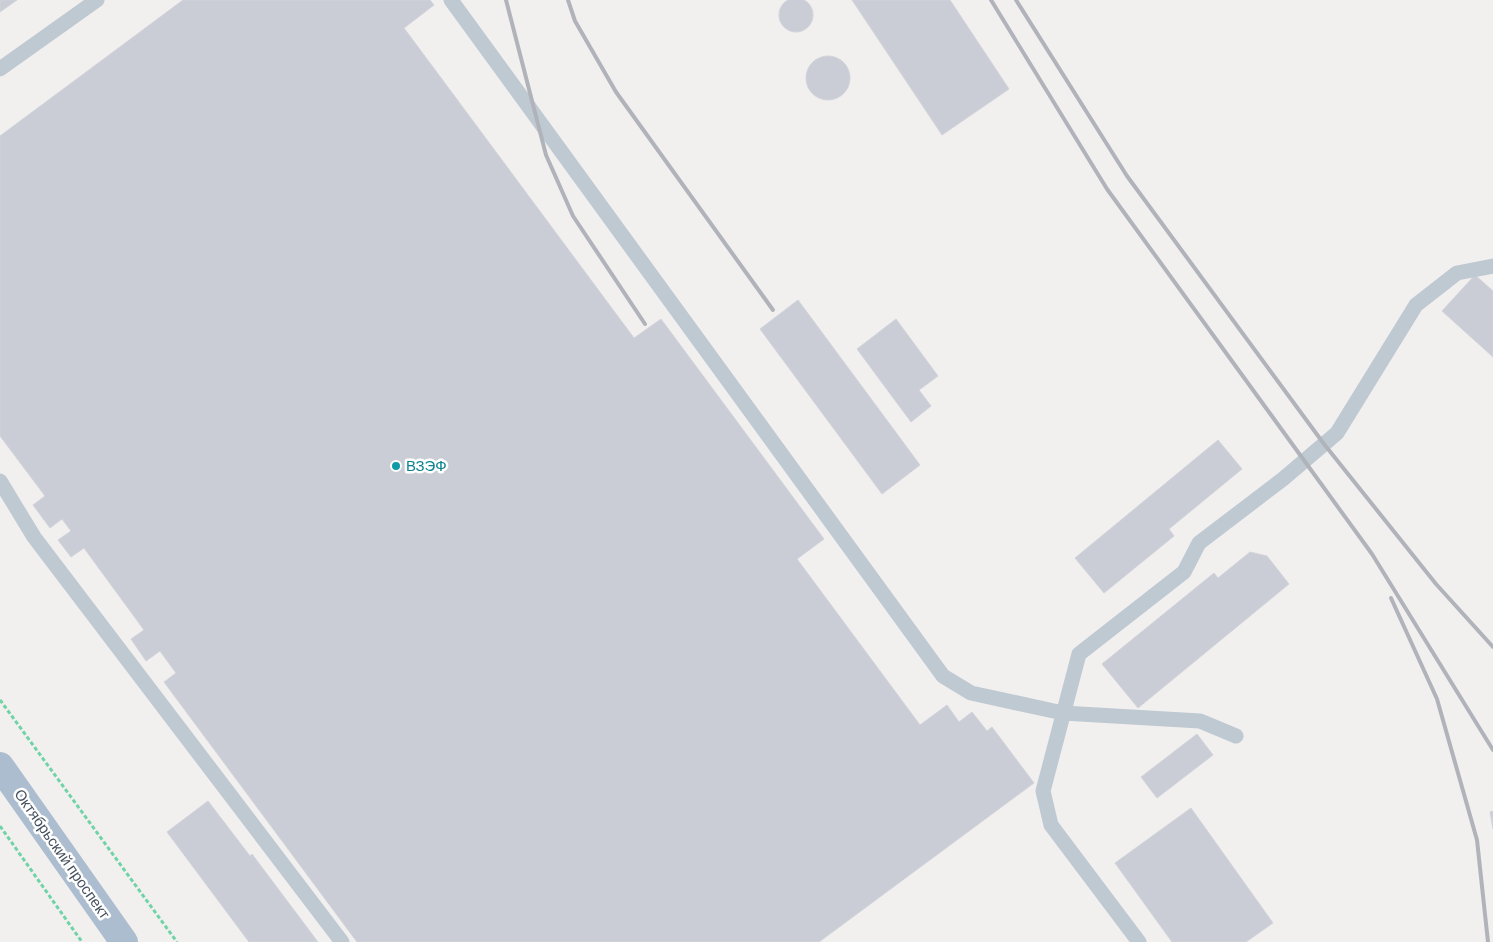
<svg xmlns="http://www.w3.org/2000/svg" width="1493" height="942" font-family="Barlow,sans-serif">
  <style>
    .building { fill: #cacdd5; stroke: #d2d4db }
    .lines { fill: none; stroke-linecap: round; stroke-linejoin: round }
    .path { stroke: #6ed4a6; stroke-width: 3; stroke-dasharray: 4 2.5; stroke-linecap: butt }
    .lane { stroke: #bec9d2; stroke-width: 15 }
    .primary { stroke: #acbdd0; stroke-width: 28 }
    .rail { stroke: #b0b4ba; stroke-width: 4 }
    .culture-dot { fill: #0f9aa8; stroke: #fff; stroke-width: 2 }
    .labels { text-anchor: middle; stroke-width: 5; stroke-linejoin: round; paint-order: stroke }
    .culture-label { font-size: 15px; fill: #0d838f; stroke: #fff; text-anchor: start }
    .street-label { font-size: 15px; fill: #45515e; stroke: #fff }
  </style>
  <rect width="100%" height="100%" fill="#f2efef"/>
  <g class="building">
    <circle cx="796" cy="15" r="17"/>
    <polygon points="0,0 17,0 0,12"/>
    <polygon points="183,0 430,0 434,5 404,28 634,338 661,319 824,539 797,559 920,725 947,705 959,722 972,712 987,731 992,727 1034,783 819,942 357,942 164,682 176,673 160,651 146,661 131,639 144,630 84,548 71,557 58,540 71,531 62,519 50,528 33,505 45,496 0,436 0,136"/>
    <polygon points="852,0 950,0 1009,89 942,135"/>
    <circle cx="828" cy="78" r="22"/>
    <polygon points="1475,275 1493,291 1493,357 1442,311"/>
    <polygon points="798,300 920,465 882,494 760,329"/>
    <polygon points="896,319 938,376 919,390 931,406 911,422 857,349"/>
    <polygon points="1218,440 1242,469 1169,529 1174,536 1104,593 1075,558"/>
    <polygon points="1250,552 1267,556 1289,584 1138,708 1102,664 1214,573 1218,578"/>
    <polygon points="1197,734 1213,755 1157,798 1141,777"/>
    <polygon points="208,801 250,856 252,854 318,942 249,942 167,832"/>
    <polygon points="1191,808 1273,923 1246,942 1172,942 1115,863"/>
    <polygon points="1493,811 1493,829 1490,812"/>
  </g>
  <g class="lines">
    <g class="path">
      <polyline points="0,700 177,942"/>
      <polyline points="0,826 82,942"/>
    </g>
    <g class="lane">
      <polyline points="451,0 943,676 971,693 1063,713 1200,721 1236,736"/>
      <polyline points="0,69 97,0"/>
      <polyline points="0,481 34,537 342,942"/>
      <polyline points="1139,942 1051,825 1043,791 1079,654 1184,572 1199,543 1283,479 1337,433 1416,305 1457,273 1493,266"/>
    </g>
    <polyline class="primary" points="0,766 124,942"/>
    <g class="rail">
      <polyline points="506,0 546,155 573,216 645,324"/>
      <polyline points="568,0 575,21 616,92 773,310"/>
      <polyline points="991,0 1107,189 1372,554 1493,750"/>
      <polyline points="1016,0 1127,176 1324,444 1436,584 1493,647"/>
      <polyline points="1391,598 1437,699 1477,840 1488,942"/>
    </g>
  </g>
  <circle class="culture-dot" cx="396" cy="466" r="5"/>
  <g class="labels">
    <g class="culture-label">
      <text x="406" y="471">ВЗЭФ</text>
    </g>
    <g class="street-label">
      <text transform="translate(62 854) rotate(55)" y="5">Октябрьский проспект</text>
    </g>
  </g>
</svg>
